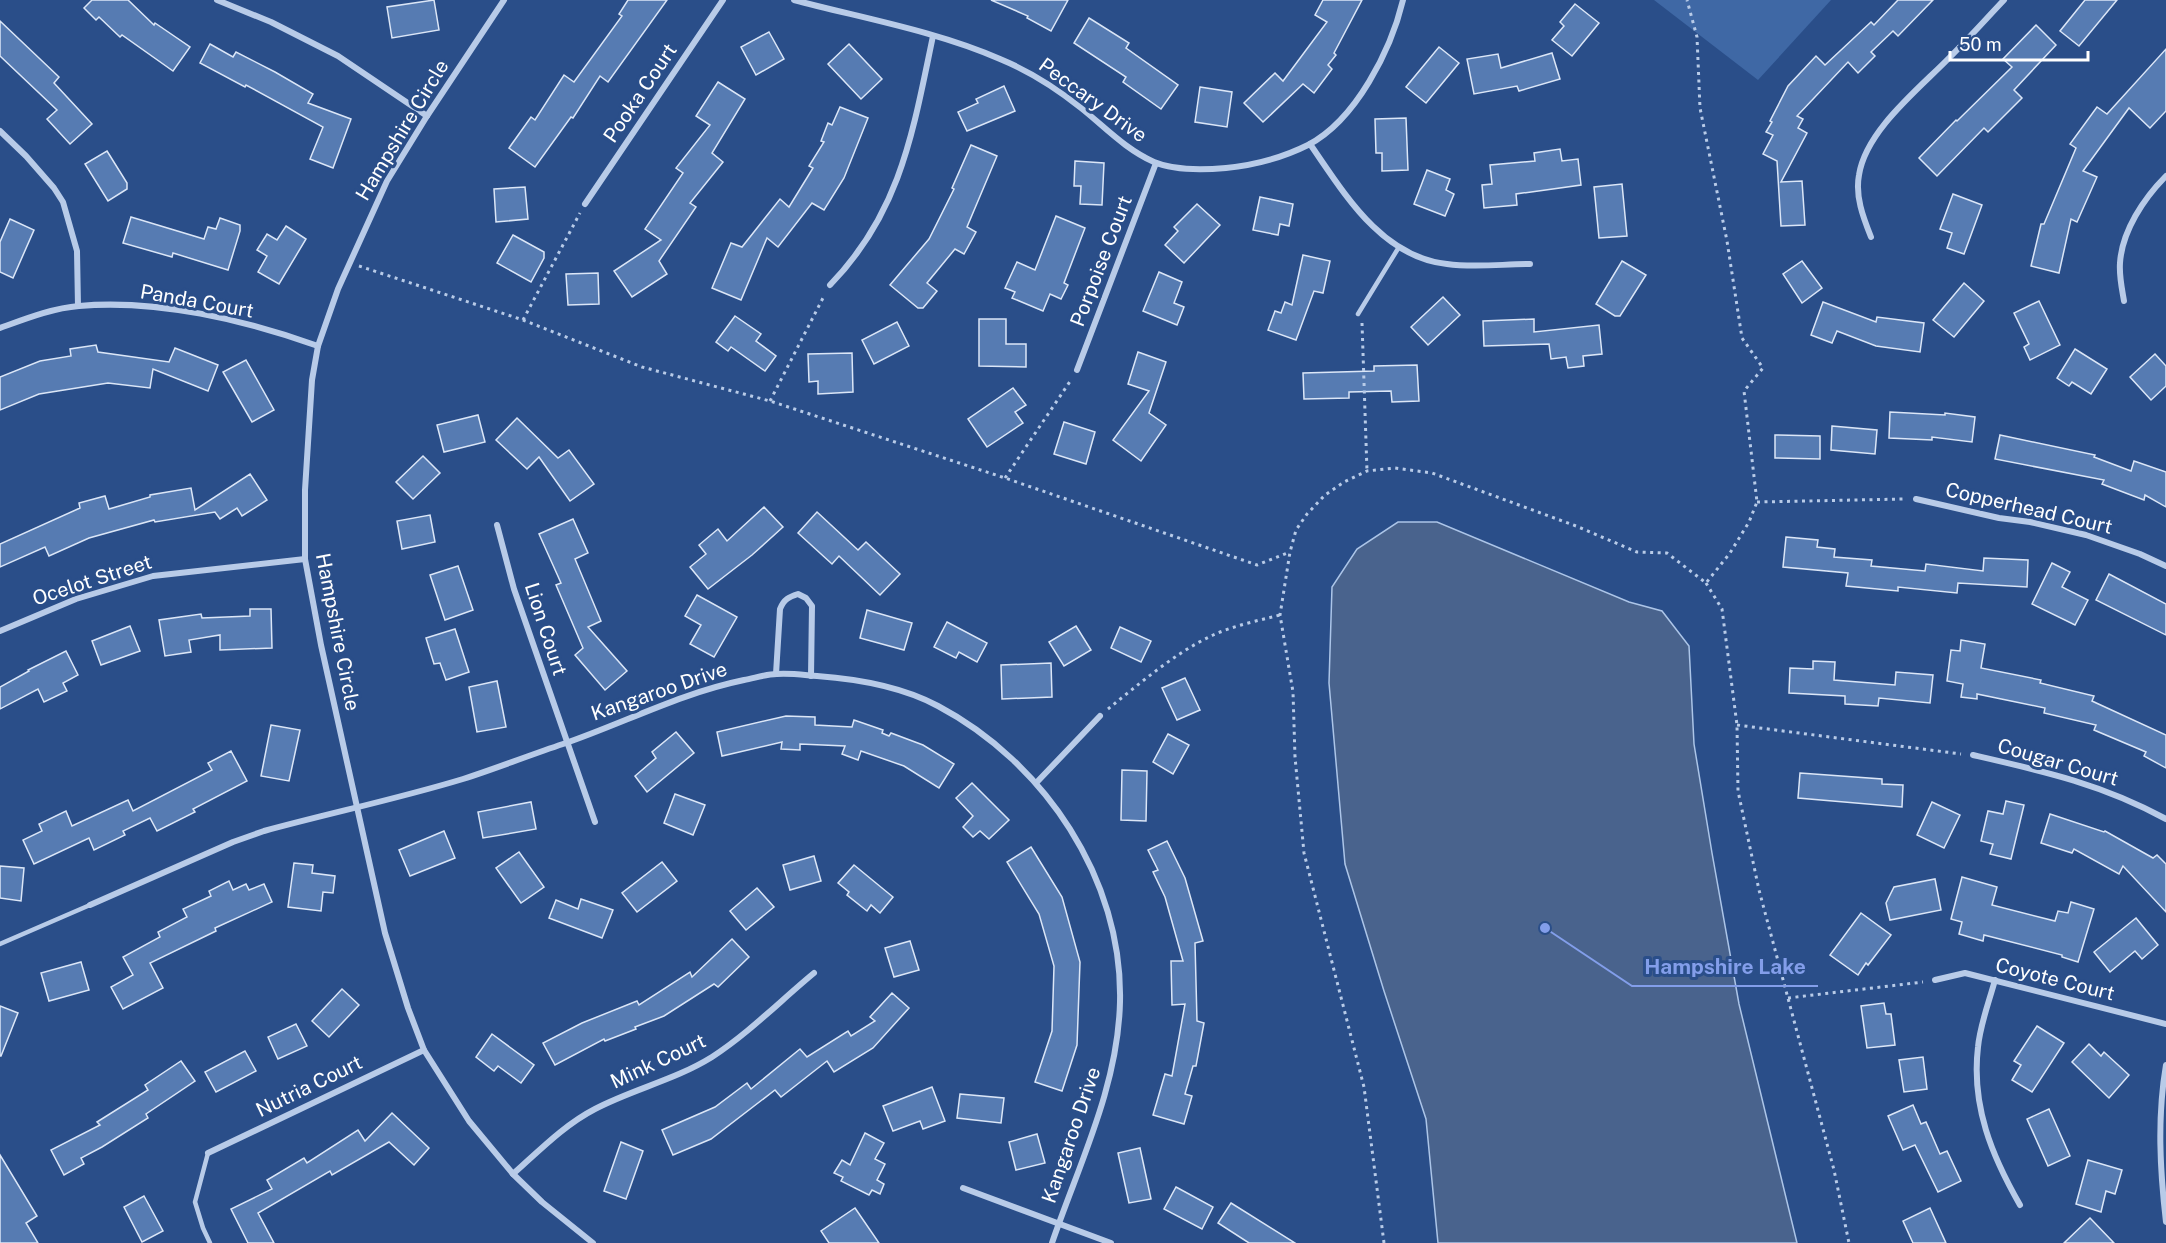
<svg xmlns="http://www.w3.org/2000/svg" width="2166" height="1243" font-family="'Public Sans',sans-serif">
  <style>
    .green { fill: #3f68a5 }
    .water { fill: #49638d; stroke: #acc5e8; stroke-width: 1.5 }
    .building { fill: #567bb2; stroke: #dbe6f7; stroke-width: 1.5 }
    .lines { fill: none; stroke-linecap: round; stroke-linejoin: round }
    .path { stroke: #b8cbe8; stroke-width: 3; stroke-dasharray: 3 4.5; stroke-linecap: butt }
    .service { stroke: #b8cbe8; stroke-width: 4.5 }
    .minor { stroke: #b8cbe8; stroke-width: 6 }
    .labels { text-anchor: middle; stroke-width: 6; stroke-linejoin: round; paint-order: stroke }
    .street-label { font-size: 20px; fill: #fff; stroke: #2a4e89 }
    .leader { fill: none; stroke: #839eea; stroke-width: 2 }
    .callout-dot { fill: #839eea; stroke: #2a4e89; stroke-width: 2 }
    .callout-label { font-size: 21px; text-anchor: middle; font-weight: bold; fill: #839eea; stroke: #2a4e89; stroke-width: 6; stroke-linejoin: round; paint-order: stroke }
  </style>
  <rect width="100%" height="100%" fill="#2a4e89"/>
  <polygon class="green" points="1654,0 1831,0 1758,80"/>
  <polygon class="water" points="1398,522 1437,522 1629,602 1662,611 1689,646 1694,744 1712,853 1739,1004 1797,1243 1438,1243 1426,1119 1384,991 1345,864 1329,683 1332,587 1357,549"/>
  <g class="building">
    <polygon points="92,0 128,0 154,25 155,23 190,47 173,71 122,35 120,37 99,17 96,20 84,8"/>
    <polygon points="434,0 439,30 392,38 387,7"/>
    <polygon points="628,0 667,0 608,82 600,76 573,118 571,117 535,167 509,148 531,117 535,120 564,75 574,82 622,16 619,14"/>
    <polygon points="991,0 1068,0 1051,31 1027,18 1028,16"/>
    <polygon points="1323,0 1362,0 1334,53 1336,55 1328,65 1332,69 1314,93 1303,84 1263,122 1244,103 1275,73 1283,81 1327,22 1315,15"/>
    <polygon points="1898,0 1933,0 1898,36 1893,31 1871,52 1875,56 1858,73 1848,62 1797,116 1803,119 1798,128 1807,133 1781,182 1802,181 1805,225 1781,226 1777,161 1763,154 1773,135 1766,132 1772,122 1770,121 1788,86 1816,56 1825,65 1871,22 1874,25"/>
    <polygon points="2085,0 2117,0 2079,46 2060,31"/>
    <polygon points="1575,4 1599,23 1572,56 1552,40 1564,26 1560,22"/>
    <polygon points="1089,18 1129,43 1126,48 1178,85 1161,109 1123,82 1126,77 1074,43"/>
    <polygon points="0,21 59,77 54,83 92,124 70,144 47,119 57,110 0,56"/>
    <polygon points="2036,25 2056,45 2014,90 2022,98 1988,132 1984,128 1937,176 1919,158 1956,120 1957,121 2012,67 2003,59"/>
    <polygon points="769,32 784,59 756,75 741,47"/>
    <polygon points="210,44 233,57 236,52 275,72 313,94 308,103 351,119 333,168 310,159 323,127 246,85 245,87 200,63"/>
    <polygon points="849,44 882,79 861,99 828,64"/>
    <polygon points="1439,47 1459,63 1426,103 1406,87"/>
    <polygon points="2166,49 2166,111 2150,128 2129,108 2083,171 2097,177 2077,222 2071,219 2059,273 2031,266 2041,224 2044,224 2076,148 2070,144 2097,107 2107,114"/>
    <polygon points="1552,53 1560,79 1519,91 1517,86 1474,94 1467,59 1498,54 1501,68"/>
    <polygon points="718,82 745,99 712,153 723,162 690,203 696,207 659,261 667,274 632,297 614,271 661,240 645,229 683,173 676,168 710,125 696,116"/>
    <polygon points="1004,86 1015,111 967,131 958,112 978,103 976,99"/>
    <polygon points="1200,87 1232,92 1227,127 1195,122"/>
    <polygon points="840,107 868,118 844,178 824,210 812,203 778,247 767,238 741,300 712,288 731,243 742,247 780,199 789,207 813,168 809,166 824,142 821,141 828,123 832,125"/>
    <polygon points="1406,118 1408,170 1382,171 1382,153 1376,153 1375,119"/>
    <polygon points="971,145 997,156 967,227 976,232 964,254 955,249 927,283 937,291 923,308 918,308 890,285 929,239 954,189 952,188"/>
    <polygon points="1560,149 1562,161 1578,159 1581,185 1516,194 1517,205 1484,208 1482,185 1492,184 1490,165 1535,161 1534,153"/>
    <polygon points="107,151 127,183 127,189 108,201 85,164"/>
    <polygon points="1075,161 1104,163 1102,205 1080,204 1081,186 1074,186"/>
    <polygon points="1427,170 1450,179 1446,190 1454,194 1445,216 1414,204"/>
    <polygon points="1622,184 1627,236 1599,238 1594,187"/>
    <polygon points="525,187 528,219 496,222 494,189"/>
    <polygon points="1953,194 1982,205 1964,254 1947,248 1952,233 1940,229"/>
    <polygon points="1260,197 1293,204 1289,226 1280,224 1278,235 1253,230"/>
    <polygon points="1197,204 1220,225 1184,263 1165,245 1178,231 1174,227"/>
    <polygon points="1056,216 1085,228 1064,283 1068,285 1061,299 1050,294 1043,311 1012,298 1015,292 1005,288 1017,262 1035,270"/>
    <polygon points="131,217 204,239 208,227 216,229 220,218 240,225 240,231 228,270 173,253 172,257 123,243"/>
    <polygon points="10,219 34,230 13,278 0,272 0,242"/>
    <polygon points="286,226 306,239 279,284 258,272 267,256 257,250 267,234 277,240"/>
    <polygon points="513,235 544,252 544,258 531,282 497,263"/>
    <polygon points="1303,255 1330,261 1323,293 1314,291 1296,340 1268,330 1275,311 1281,313 1285,302 1292,305"/>
    <polygon points="1622,261 1646,275 1620,316 1615,316 1596,304"/>
    <polygon points="1802,261 1822,288 1802,303 1783,274"/>
    <polygon points="1159,272 1182,282 1174,303 1184,307 1177,325 1143,311"/>
    <polygon points="598,273 599,304 568,305 566,274"/>
    <polygon points="1964,283 1984,301 1954,337 1933,320"/>
    <polygon points="1443,297 1460,315 1428,345 1411,327"/>
    <polygon points="2039,301 2060,345 2030,360 2024,347 2029,344 2014,313"/>
    <polygon points="1823,302 1876,322 1877,317 1924,323 1920,352 1876,346 1837,331 1832,343 1811,335"/>
    <polygon points="735,316 761,334 756,341 776,356 765,371 731,347 728,351 716,342"/>
    <polygon points="979,319 1006,319 1006,344 1026,344 1026,367 979,366"/>
    <polygon points="1534,319 1534,332 1599,325 1602,354 1583,356 1584,366 1568,368 1566,357 1551,359 1549,344 1484,346 1483,321"/>
    <polygon points="897,322 909,346 874,364 862,340"/>
    <polygon points="96,345 98,352 169,362 175,348 218,365 208,391 153,369 150,388 108,383 39,394 0,410 0,377 40,361 71,356 70,349"/>
    <polygon points="2075,349 2107,369 2091,394 2072,382 2069,386 2057,378"/>
    <polygon points="1138,352 1166,362 1149,413 1166,425 1141,461 1113,440 1149,391 1128,384"/>
    <polygon points="852,353 853,392 818,394 818,381 809,382 808,354"/>
    <polygon points="2155,354 2166,366 2166,386 2151,400 2130,377"/>
    <polygon points="246,360 274,410 252,422 223,372"/>
    <polygon points="1417,365 1419,401 1392,402 1391,391 1349,392 1349,398 1304,399 1303,373 1374,371 1374,366"/>
    <polygon points="1013,388 1026,405 1015,412 1023,423 987,447 968,419"/>
    <polygon points="1890,412 1945,415 1945,413 1975,417 1972,442 1932,437 1932,440 1889,438"/>
    <polygon points="478,415 485,442 444,452 437,425"/>
    <polygon points="517,418 558,458 569,450 594,484 570,501 539,457 527,469 496,440"/>
    <polygon points="1064,422 1095,432 1086,464 1054,454"/>
    <polygon points="1832,426 1877,430 1875,454 1831,450"/>
    <polygon points="1775,435 1820,436 1820,459 1775,458"/>
    <polygon points="2000,435 2095,455 2094,457 2131,471 2134,461 2166,472 2166,507 2145,495 2144,500 2102,484 2104,480 1995,459"/>
    <polygon points="423,456 440,473 413,499 396,482"/>
    <polygon points="250,474 267,500 242,516 237,508 220,519 215,512 155,522 154,520 89,538 49,556 45,547 0,567 0,544 80,508 79,503 105,496 109,509 150,497 150,495 191,488 195,510"/>
    <polygon points="764,507 783,527 752,555 708,589 690,567 706,554 699,545 718,529 727,541"/>
    <polygon points="817,512 858,550 866,542 900,574 880,595 839,556 832,564 798,533"/>
    <polygon points="430,515 435,542 402,549 397,521"/>
    <polygon points="573,519 588,553 575,559 601,621 588,627 627,671 605,690 575,655 583,648 556,585 561,583 539,534"/>
    <polygon points="1786,537 1818,540 1817,547 1835,549 1834,557 1872,560 1871,566 1925,571 1926,564 1983,571 1984,558 2028,560 2027,587 1958,583 1957,593 1898,587 1898,591 1846,586 1848,573 1783,567"/>
    <polygon points="2052,563 2070,572 2062,587 2088,600 2075,625 2032,604"/>
    <polygon points="458,566 473,610 445,620 430,575"/>
    <polygon points="2109,574 2166,604 2166,635 2096,600"/>
    <polygon points="697,595 737,617 714,657 690,644 701,625 685,616"/>
    <polygon points="250,609 271,609 272,648 220,650 220,635 189,640 191,652 165,656 159,620 201,614 202,618 250,616"/>
    <polygon points="867,610 912,623 904,650 860,638"/>
    <polygon points="947,622 987,643 977,662 959,652 956,658 934,647"/>
    <polygon points="130,626 140,651 101,665 92,641"/>
    <polygon points="1076,626 1091,650 1064,666 1049,642"/>
    <polygon points="1120,627 1151,641 1141,662 1111,648"/>
    <polygon points="455,629 469,672 446,680 440,663 434,664 426,638"/>
    <polygon points="1961,640 1985,644 1981,668 2041,680 2040,683 2094,696 2092,701 2166,735 2166,768 2144,756 2146,752 2094,730 2096,725 2044,713 2045,708 1977,694 1977,699 1961,697 1963,684 1947,681 1951,650 1960,651"/>
    <polygon points="66,651 78,675 63,683 67,691 44,702 38,689 0,709 0,687 29,671 28,670"/>
    <polygon points="1813,661 1835,662 1834,680 1895,685 1896,672 1933,675 1930,703 1879,698 1878,706 1845,704 1845,696 1789,693 1790,668 1813,669"/>
    <polygon points="1051,663 1052,697 1002,699 1001,665"/>
    <polygon points="1185,678 1200,710 1177,720 1162,688"/>
    <polygon points="497,681 506,727 477,732 469,687"/>
    <polygon points="786,716 815,717 815,725 852,727 854,720 883,730 882,733 889,736 891,733 923,745 954,764 939,788 904,766 861,751 858,760 842,754 845,746 800,744 800,750 781,749 782,742 722,756 717,732"/>
    <polygon points="271,725 300,730 289,781 261,776"/>
    <polygon points="676,732 694,753 647,792 635,776 656,758 652,752"/>
    <polygon points="1168,734 1189,745 1173,774 1153,762"/>
    <polygon points="231,751 247,781 193,809 195,812 157,831 150,818 123,831 125,835 94,850 89,838 34,864 23,840 42,831 39,824 66,811 72,826 128,800 133,811 212,770 208,763"/>
    <polygon points="1122,770 1147,771 1146,821 1121,820"/>
    <polygon points="1800,773 1882,779 1882,784 1903,785 1902,807 1798,798"/>
    <polygon points="972,783 1009,820 989,839 980,831 973,837 963,827 973,816 956,798"/>
    <polygon points="675,794 705,805 693,835 664,823"/>
    <polygon points="2006,801 2024,805 2011,859 1990,854 1993,844 1981,841 1988,811 2003,814"/>
    <polygon points="531,802 536,829 483,838 478,812"/>
    <polygon points="1932,802 1960,815 1944,848 1917,835"/>
    <polygon points="2050,814 2104,832 2105,831 2153,858 2157,855 2166,864 2166,912 2123,866 2119,874 2074,849 2072,853 2041,843"/>
    <polygon points="444,831 455,858 410,876 399,850"/>
    <polygon points="1167,841 1185,878 1203,941 1195,943 1197,1021 1204,1023 1196,1066 1193,1066 1185,1094 1192,1096 1184,1124 1153,1115 1165,1074 1172,1076 1185,1004 1172,1005 1171,961 1183,961 1165,897 1153,872 1158,870 1148,850"/>
    <polygon points="1031,847 1062,897 1080,962 1077,1045 1062,1091 1035,1082 1052,1031 1054,966 1039,914 1007,862"/>
    <polygon points="519,852 544,887 521,903 496,868"/>
    <polygon points="814,856 821,881 790,890 783,865"/>
    <polygon points="662,862 677,881 637,912 622,893"/>
    <polygon points="294,863 313,865 312,873 335,876 333,893 323,892 321,911 288,907"/>
    <polygon points="854,865 893,897 880,913 871,905 867,911 847,895 849,892 838,883"/>
    <polygon points="0,866 24,868 21,901 0,898"/>
    <polygon points="1962,877 1997,887 1992,905 2055,921 2058,911 2068,913 2071,902 2094,909 2078,962 2062,957 2062,955 1984,935 1983,941 1959,934 1962,922 1951,919"/>
    <polygon points="1935,879 1941,910 1890,920 1886,903 1894,887"/>
    <polygon points="229,881 233,890 246,884 249,890 264,884 272,902 215,928 216,931 150,963 163,988 123,1009 111,987 133,975 123,957 160,937 158,932 187,917 183,909 211,896 209,891"/>
    <polygon points="757,888 774,907 746,930 730,911"/>
    <polygon points="581,899 613,910 602,938 549,918 556,900 578,909"/>
    <polygon points="1861,913 1891,935 1868,965 1866,963 1858,975 1830,955"/>
    <polygon points="2136,918 2158,945 2142,959 2135,951 2110,972 2094,952"/>
    <polygon points="732,939 749,957 718,987 714,984 664,1016 635,1027 636,1029 605,1041 604,1039 555,1065 543,1043 582,1023 637,1001 639,1005 690,972 692,977"/>
    <polygon points="910,941 919,970 894,977 885,948"/>
    <polygon points="81,962 89,990 49,1001 41,973"/>
    <polygon points="342,989 359,1005 329,1037 312,1021"/>
    <polygon points="892,993 909,1008 873,1048 834,1072 827,1061 781,1097 775,1090 711,1139 673,1155 662,1130 715,1107 747,1083 751,1089 800,1049 807,1057 848,1031 851,1036 875,1021 870,1017"/>
    <polygon points="1884,1003 1886,1014 1891,1014 1895,1045 1867,1048 1861,1006"/>
    <polygon points="0,1006 18,1013 1,1056 0,1056"/>
    <polygon points="296,1024 307,1046 278,1059 268,1037"/>
    <polygon points="2037,1026 2064,1043 2032,1092 2012,1080 2021,1065 2014,1061"/>
    <polygon points="492,1034 534,1065 521,1083 498,1066 494,1071 476,1057"/>
    <polygon points="2089,1044 2101,1056 2104,1052 2129,1075 2109,1098 2072,1062"/>
    <polygon points="245,1051 256,1071 216,1092 205,1072"/>
    <polygon points="1923,1057 1927,1089 1904,1092 1899,1060"/>
    <polygon points="181,1061 195,1081 146,1114 148,1118 102,1147 81,1158 84,1164 64,1175 51,1150 100,1125 97,1122 148,1090 145,1085"/>
    <polygon points="932,1087 945,1121 923,1129 920,1121 893,1131 883,1106"/>
    <polygon points="960,1094 1004,1098 1001,1123 957,1118"/>
    <polygon points="1913,1105 1921,1124 1926,1122 1940,1154 1947,1151 1961,1181 1938,1192 1915,1145 1903,1150 1888,1116"/>
    <polygon points="2049,1109 2070,1156 2048,1166 2027,1119"/>
    <polygon points="392,1113 429,1148 414,1165 389,1142 332,1175 330,1171 258,1213 274,1243 248,1243 231,1209 272,1189 267,1180 304,1158 307,1163 358,1130 365,1141"/>
    <polygon points="865,1133 884,1143 875,1159 885,1164 877,1180 884,1184 880,1194 872,1190 869,1195 841,1181 843,1177 834,1173 842,1160 850,1165"/>
    <polygon points="1037,1134 1045,1163 1016,1170 1009,1142"/>
    <polygon points="621,1142 643,1151 626,1199 604,1191"/>
    <polygon points="1140,1148 1151,1199 1129,1203 1118,1153"/>
    <polygon points="0,1155 37,1216 26,1223 38,1243 0,1243"/>
    <polygon points="2088,1160 2122,1170 2115,1194 2106,1191 2101,1212 2076,1204"/>
    <polygon points="1176,1187 1213,1207 1202,1229 1164,1209"/>
    <polygon points="144,1196 163,1231 142,1242 124,1207"/>
    <polygon points="1231,1203 1295,1243 1249,1243 1218,1223"/>
    <polygon points="855,1208 879,1243 829,1243 821,1231"/>
    <polygon points="1930,1208 1946,1243 1913,1243 1903,1221"/>
    <polygon points="2090,1218 2114,1243 2064,1243"/>
  </g>
  <g class="lines">
    <g class="path">
      <polyline points="359,266 523,320 642,367 770,401 1005,478 1257,565 1290,552"/>
      <polyline points="523,320 580,213"/>
      <polyline points="1362,323 1367,471"/>
      <polyline points="770,401 824,296"/>
      <polyline points="1005,478 1071,380"/>
      <polyline points="1757,502 1905,499"/>
      <polyline points="1706,583 1722,609 1737,725 1738,791 1759,890 1834,1170 1849,1243"/>
      <path d="M1108,709C1139,684 1174,654 1209,637C1231,626 1257,621 1280,615"/>
      <polyline points="1737,725 1961,754"/>
      <polyline points="1788,998 1923,982"/>
      <polyline points="1384,1243 1364,1087 1304,853 1295,757 1293,692 1280,615 1290,552 1296,530 1307,514 1325,495 1344,482 1367,471 1395,468 1432,473 1576,526 1637,552 1667,553 1706,583 1730,553 1749,522 1757,502 1744,391 1763,368 1742,338 1727,241 1700,108 1697,37 1687,0"/>
    </g>
    <g class="service">
      <polyline points="1358,314 1399,247"/>
      <polyline points="0,944 90,905"/>
      <polyline points="208,1153 195,1202 203,1228 210,1243"/>
    </g>
    <g class="minor">
      <polyline points="217,0 271,22 338,56 427,116"/>
      <polyline points="504,0 427,116 387,181 338,289 318,346 312,380 305,490 305,559 321,645 385,933 408,1008 424,1050 469,1121 513,1174 542,1202 593,1243"/>
      <path d="M794,0C862,18 936,31 1000,59C1029,71 1056,88 1081,108C1105,127 1125,149 1154,162C1175,171 1203,170 1226,168C1255,165 1282,158 1308,145C1356,120 1391,50 1403,0"/>
      <polyline points="0,131 26,156 54,188 63,202 77,251 78,306"/>
      <path d="M1310,144C1344,193 1381,257 1447,264C1474,268 1503,264 1530,264"/>
      <polyline points="585,204 723,0"/>
      <path d="M1871,237C1863,217 1855,196 1859,175C1866,130 1920,88 1950,57C1969,38 1986,19 2004,0"/>
      <path d="M830,285C901,212 913,131 933,36"/>
      <path d="M2124,301C2122,289 2119,276 2120,263C2122,231 2144,198 2166,176"/>
      <path d="M0,328C25,319 53,308 79,306C156,299 246,320 318,346"/>
      <polyline points="1077,370 1156,163"/>
      <polyline points="1916,499 1999,518 2030,522 2086,535 2140,554 2166,566"/>
      <polyline points="497,525 514,589 595,822"/>
      <polyline points="0,631 76,599 153,576 305,559"/>
      <path d="M776,674L780,609C784,599 789,597 798,594L806,598L812,606L811,676"/>
      <path d="M1973,755C2043,771 2102,784 2166,819"/>
      <polyline points="1037,782 1100,716"/>
      <path d="M90,905L233,842L264,831C330,813 397,799 463,779C497,768 530,755 563,744C624,723 681,693 744,680C755,678 766,674 777,674C790,673 804,675 817,676C858,679 901,686 938,706C1044,762 1123,879 1120,1002C1118,1087 1079,1164 1052,1243"/>
      <polyline points="1935,980 1965,973 2166,1024"/>
      <path d="M1995,980C1989,1002 1980,1025 1978,1047C1971,1106 1992,1156 2020,1205"/>
      <path d="M2166,1065C2157,1118 2160,1170 2166,1222"/>
      <polyline points="208,1153 424,1050"/>
      <path d="M513,1174C539,1151 564,1125 595,1109C633,1089 675,1080 712,1057C749,1033 780,1001 814,973"/>
      <polyline points="963,1188 1111,1243"/>
    </g>
  </g>
  <g class="labels">
    <g class="street-label">
      <text transform="translate(640 93) rotate(-56)" y="7">Pooka Court</text>
      <text transform="translate(1093 100) rotate(36)" y="7">Peccary Drive</text>
      <text transform="translate(402 130) rotate(-59)" y="7">Hampshire Circle</text>
      <text transform="translate(1101 261) rotate(-69)" y="7">Porpoise Court</text>
      <text transform="translate(197 301) rotate(10)" y="7">Panda Court</text>
      <text transform="translate(2029 508) rotate(13)" y="7">Copperhead Court</text>
      <text transform="translate(92 580) rotate(-18)" y="7">Ocelot Street</text>
      <text transform="translate(546 629) rotate(72)" y="7">Lion Court</text>
      <text transform="translate(338 632) rotate(79)" y="7">Hampshire Circle</text>
      <text transform="translate(659 691) rotate(-19)" y="7">Kangaroo Drive</text>
      <text transform="translate(2058 762) rotate(16)" y="7">Cougar Court</text>
      <text transform="translate(2055 979) rotate(14)" y="7">Coyote Court</text>
      <text transform="translate(658 1061) rotate(-25)" y="7">Mink Court</text>
      <text transform="translate(309 1086) rotate(-26)" y="7">Nutria Court</text>
      <text transform="translate(1071 1135) rotate(-71)" y="7">Kangaroo Drive</text>
    </g>
  </g>
  <path class="leader" d="M1545 928L1632 986H1818"/>
  <circle class="callout-dot" cx="1545" cy="928" r="6"/>
  <g class="callout-label">
    <text x="1725" y="974">Hampshire Lake</text>
  </g>
  <path d="M1950 51v9h138v-9" fill="none" stroke="#ffffff" stroke-width="3"/>
  <text x="1959" y="51" font-size="18" fill="#ffffff" stroke="#2a4e89" stroke-width="4.5" paint-order="stroke">50 m</text>
</svg>
